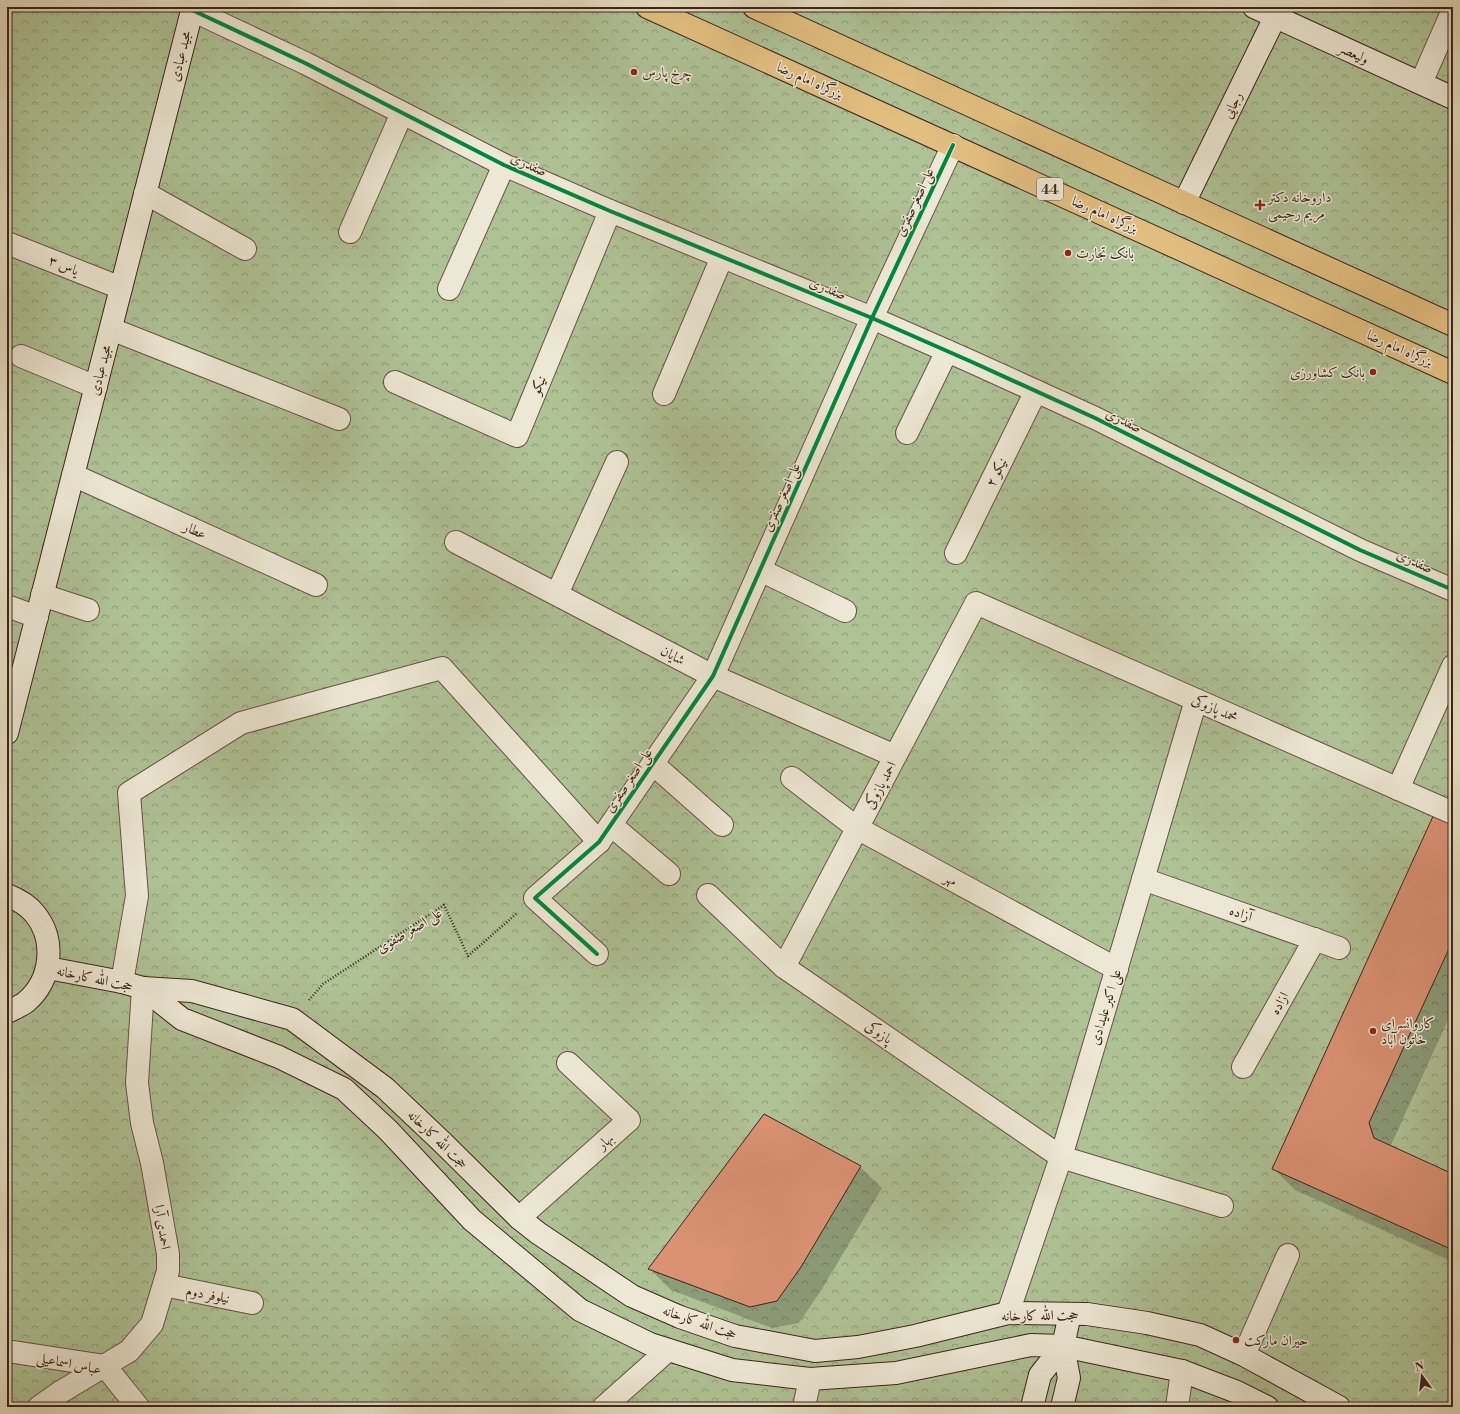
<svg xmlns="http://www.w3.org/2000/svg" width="1460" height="1414" font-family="'Libre Bodoni',Amiri,serif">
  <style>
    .park { fill: url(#park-crowns); stroke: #767459 }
    .shadow { fill: #0003 }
    .building { fill: #da9174; stroke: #3d251c }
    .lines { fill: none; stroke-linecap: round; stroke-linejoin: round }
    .street-casing { stroke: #675345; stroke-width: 24 }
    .secondary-casing { stroke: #3d251c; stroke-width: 24 }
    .highway-casing { stroke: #3d251c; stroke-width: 24 }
    .path { stroke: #3d251c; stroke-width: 2.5; stroke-dasharray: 1 2; stroke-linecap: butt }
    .street { stroke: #ede8d5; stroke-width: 22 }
    .secondary { stroke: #ede8d5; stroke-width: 22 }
    .highway { stroke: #e2be80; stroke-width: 22 }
    .cycleway-casing { stroke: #ede8d5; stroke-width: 6 }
    .cycleway { stroke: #00873e; stroke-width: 4 }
    .poi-dot { fill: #8f2418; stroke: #ede8d5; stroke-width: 1.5 }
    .labels { text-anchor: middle; stroke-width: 3; stroke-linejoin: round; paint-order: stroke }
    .shield { fill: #ede8d5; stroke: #726054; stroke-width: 1 }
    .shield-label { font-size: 13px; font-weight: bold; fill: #3d251c }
    .street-label { font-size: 14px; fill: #3d251c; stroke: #ede8d5 }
    .poi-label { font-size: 14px; fill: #3d251c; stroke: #ede8d5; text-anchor: start }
  </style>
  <defs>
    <pattern id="park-crowns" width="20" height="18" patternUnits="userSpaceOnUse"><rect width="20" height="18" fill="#afc296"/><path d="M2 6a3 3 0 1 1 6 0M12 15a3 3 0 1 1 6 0" fill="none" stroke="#909d7a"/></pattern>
  </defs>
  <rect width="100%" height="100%" fill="#e4dcbf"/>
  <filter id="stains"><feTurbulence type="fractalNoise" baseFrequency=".005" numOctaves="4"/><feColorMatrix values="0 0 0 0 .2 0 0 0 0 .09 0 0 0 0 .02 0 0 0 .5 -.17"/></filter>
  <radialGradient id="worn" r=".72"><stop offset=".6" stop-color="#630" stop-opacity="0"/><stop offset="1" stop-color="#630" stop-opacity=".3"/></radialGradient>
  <rect class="park" x="7" y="7" width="1446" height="1400"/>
  <g class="shadow">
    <polygon points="1453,822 1453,1009 1391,1145 1391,1147 1453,1175 1453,1262 1295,1190 1273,1168"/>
    <polygon points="860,1167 882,1188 822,1289 799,1323 772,1328 671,1290 649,1268"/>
  </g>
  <g class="building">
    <polygon points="1435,812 1453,820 1453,940 1369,1123 1374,1138 1453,1174 1453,1250 1272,1169"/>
    <polygon points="764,1114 861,1166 801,1267 777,1301 750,1307 648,1269"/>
  </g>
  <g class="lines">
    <g class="street-casing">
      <g id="street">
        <polyline points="192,10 305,63 504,165 610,211 872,318 972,362 1095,418 1360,550 1453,590"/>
        <polyline points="1421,83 1453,10"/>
        <polyline points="145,193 245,249"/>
        <polyline points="350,232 402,113"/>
        <polyline points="7,243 121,288"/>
        <polyline points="449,289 504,165"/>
        <polyline points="111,329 339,419"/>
        <polyline points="21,356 96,387"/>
        <polyline points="395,382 517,436 610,211"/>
        <polyline points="664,394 722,257"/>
        <polyline points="907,433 947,351"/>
        <polyline points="73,475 316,585"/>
        <polyline points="456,542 713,676 895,756"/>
        <polyline points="956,553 1036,391"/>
        <polyline points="760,570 845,611"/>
        <polyline points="557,594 617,462"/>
        <polyline points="42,595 88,610"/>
        <polyline points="7,606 37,617"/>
        <polyline points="653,764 722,825"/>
        <polyline points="792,778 857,828 1117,969"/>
        <polyline points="1398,789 1453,666"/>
        <polyline points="611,825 669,874"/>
        <polyline points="1143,879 1339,948"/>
        <polyline points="708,895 784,967 1061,1157 1222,1206"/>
        <polyline points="597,954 535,898 599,842 713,676 872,318 953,145"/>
        <polyline points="784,967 976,603 1453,813"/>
        <polyline points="122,982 137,896 129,793 241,723 442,668 599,842"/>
        <polyline points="1243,1067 1315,939"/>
        <polyline points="519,1218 629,1120 568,1063"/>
        <polyline points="164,1285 252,1303"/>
        <polyline points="1008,1313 1061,1157 1196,700"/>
        <polyline points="7,1351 105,1366 138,1407"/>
        <polyline points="1244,1355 1288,1255"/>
        <polyline points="39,1407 59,1393 129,1351 152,1324 168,1271 168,1254 162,1220 152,1163 142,1123 137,1083 143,988"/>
        <polyline points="604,1407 668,1350"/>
        <polyline points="804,1407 810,1379"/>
        <polyline points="1177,1407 1182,1371"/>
      </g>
    </g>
    <g class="secondary-casing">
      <g id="secondary">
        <polyline points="1254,7 1453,98"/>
        <polyline points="1184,203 1280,7"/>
        <polyline points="7,733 193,7"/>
        <path d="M7,895C17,899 28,905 35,914C56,940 52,980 26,1002C21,1006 13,1009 7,1012"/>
        <polyline points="48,968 122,982 143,988 192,991 292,1019 385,1088 442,1142 519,1218 538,1233 632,1296 680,1317 735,1336 815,1351 858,1347 915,1336 1008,1313 1087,1314 1147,1323 1200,1335 1244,1355 1339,1407"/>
        <polyline points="143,988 182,1019 279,1057 344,1089 388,1130 472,1220 580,1310 650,1344 732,1370 810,1379 896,1373 1031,1345 1063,1346 1182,1371 1237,1392 1267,1407"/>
        <polyline points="1032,1407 1040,1375 1063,1346"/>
        <polyline points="1062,1407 1069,1378 1063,1346 1070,1314"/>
      </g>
    </g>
    <g class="highway-casing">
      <g id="highway">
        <polyline points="647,7 1453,373"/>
        <polyline points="754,7 1453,325"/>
      </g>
    </g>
    <polyline class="path" points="309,1000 323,984 444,905 468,956 516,914"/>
    <use href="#street" class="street"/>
    <use href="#secondary" class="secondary"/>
    <use href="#highway" class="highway"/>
    <g class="cycleway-casing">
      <g id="cycleway">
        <polyline points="192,10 305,63 504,165 610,211 872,318 972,362 1095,418 1360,550 1453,590"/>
        <polyline points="597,954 535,898 599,842 713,676 872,318 953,145"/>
      </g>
    </g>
    <use href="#cycleway" class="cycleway"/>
  </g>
  <g class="poi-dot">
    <circle cx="634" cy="72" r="4"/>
    <path d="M1258 199h4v4h4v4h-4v4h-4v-4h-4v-4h4z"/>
    <circle cx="1068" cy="253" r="4"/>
    <circle cx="1373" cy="372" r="4"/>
    <circle cx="1373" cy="1031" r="4"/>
    <circle cx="1236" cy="1340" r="4"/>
  </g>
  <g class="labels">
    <rect class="shield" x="1037" y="178" width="26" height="22" rx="3"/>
    <g class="shield-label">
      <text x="1050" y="194">44</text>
    </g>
    <g class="street-label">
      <text transform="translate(1354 53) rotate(25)" y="5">ولیعصر</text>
      <text transform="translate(180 56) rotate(-76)" y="5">مجید عبادی</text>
      <text transform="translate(810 80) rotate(24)" y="5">بزرگراه امام رضا</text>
      <text transform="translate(1232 105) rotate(-64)" y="5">رجایی</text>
      <text transform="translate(529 164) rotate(24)" y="5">صفدری</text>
      <text transform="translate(914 202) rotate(-65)" y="5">علی اصغر صفری</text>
      <text transform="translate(1105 214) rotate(24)" y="5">بزرگراه امام رضا</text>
      <text transform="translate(64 265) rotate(22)" y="5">یاس ۳</text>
      <text transform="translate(828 288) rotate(22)" y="5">صفدری</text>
      <text transform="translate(1400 348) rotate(24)" y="5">بزرگراه امام رضا</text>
      <text transform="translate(100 370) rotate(-75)" y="5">مجید عبادی</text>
      <text transform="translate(538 385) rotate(-68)" y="5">نیکو</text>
      <text transform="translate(1124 420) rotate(26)" y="5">صفدری</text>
      <text transform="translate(996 472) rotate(-64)" y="5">نیکو ۲</text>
      <text transform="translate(781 497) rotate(-66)" y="5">علی اصغر صفری</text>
      <text transform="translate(195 530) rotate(24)" y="5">عطار</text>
      <text transform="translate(1415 561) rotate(24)" y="5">صفدری</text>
      <text transform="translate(673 655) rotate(28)" y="5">شایان</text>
      <text transform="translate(1215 708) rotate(24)" y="5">محمد پازوکی</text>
      <text transform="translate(628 780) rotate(-56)" y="5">علی اصغر صفری</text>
      <text transform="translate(880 785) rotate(-62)" y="5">احمد پازوکی</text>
      <text transform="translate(951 879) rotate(28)" y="5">مهر</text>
      <text transform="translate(1241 913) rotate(19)" y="5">آزاده</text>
      <text transform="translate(409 930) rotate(-31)" y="5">علی اصغر صفوی</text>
      <text transform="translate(95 978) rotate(12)" y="5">حجت الله کارخانه</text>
      <text transform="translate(1279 1003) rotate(-60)" y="5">ازاده</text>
      <text transform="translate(1105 1007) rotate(-73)" y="5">علی اکبر علیدادی</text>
      <text transform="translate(879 1032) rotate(34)" y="5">پازوکی</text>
      <text transform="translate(438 1139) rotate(44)" y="5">حجت الله کارخانه</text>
      <text transform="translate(605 1141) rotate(-42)" y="5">بهار</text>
      <text transform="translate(163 1227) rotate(81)" y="5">احمدی آرا</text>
      <text transform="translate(208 1294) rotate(11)" y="5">نیلوفر دوم</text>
      <text transform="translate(1040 1315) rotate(-1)" y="5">حجت الله کارخانه</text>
      <text transform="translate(700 1322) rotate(19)" y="5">حجت الله کارخانه</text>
      <text transform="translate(69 1363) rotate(11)" y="5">عباس اسماعیلی</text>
    </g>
    <g class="poi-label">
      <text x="642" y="77">چرخ پارس</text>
      <text x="1268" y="202">داروخانه دکتر<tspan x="1268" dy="16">مریم رحیمی</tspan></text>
      <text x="1076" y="258">بانک تجارت</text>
      <text x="1365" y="377" text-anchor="end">بانک کشاورزی</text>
      <text x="1381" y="1028">کاروانسرای<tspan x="1381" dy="16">خاتون آباد</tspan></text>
      <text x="1244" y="1345">حیران مارکت</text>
    </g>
  </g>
  <rect width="1460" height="1414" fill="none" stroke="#e4dcbf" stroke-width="24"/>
  <rect x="8" y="8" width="1444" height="1398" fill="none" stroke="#3d251c" stroke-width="2"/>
  <rect x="12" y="12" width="1436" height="1390" fill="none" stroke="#3d251c"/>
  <g transform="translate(1422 1376) rotate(345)" stroke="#ede8d5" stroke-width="3" paint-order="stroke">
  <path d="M0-3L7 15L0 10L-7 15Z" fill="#3d251c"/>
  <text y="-6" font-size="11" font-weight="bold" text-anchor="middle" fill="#3d251c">N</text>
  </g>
  <rect width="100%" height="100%" filter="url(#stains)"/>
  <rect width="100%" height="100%" fill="url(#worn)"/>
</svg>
